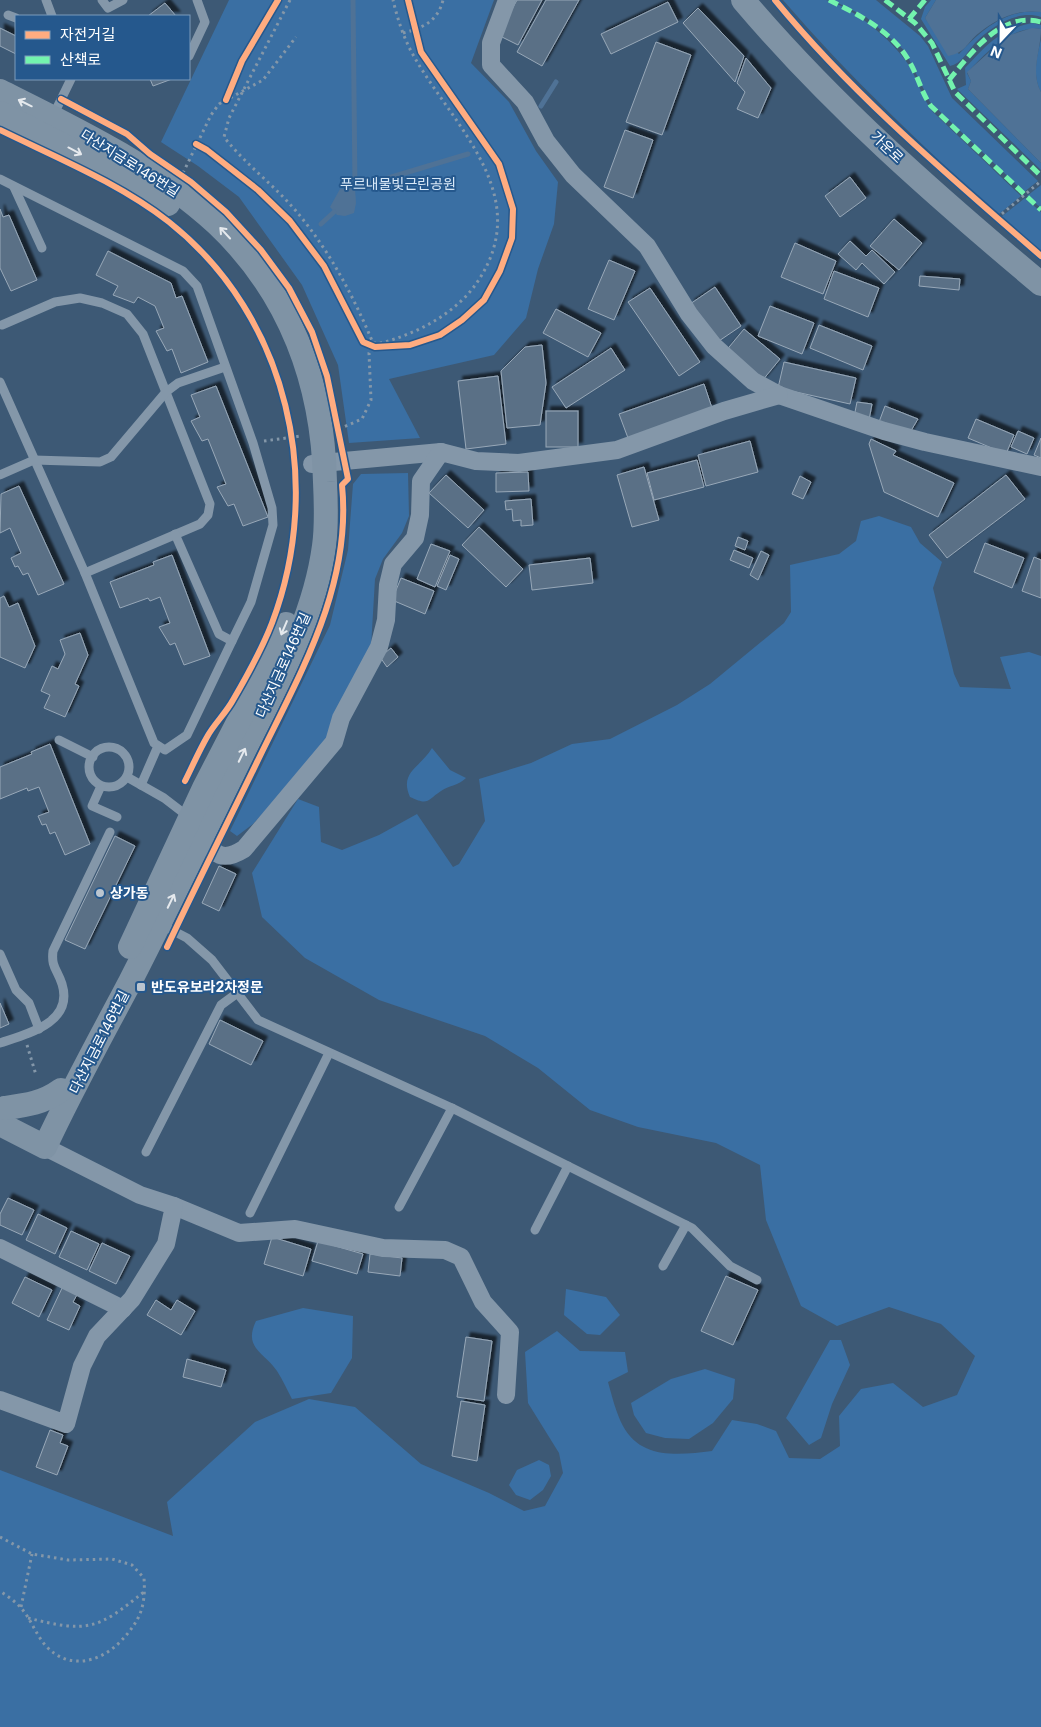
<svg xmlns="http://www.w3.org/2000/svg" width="1041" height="1727" font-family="Inter,'Noto Sans KR',sans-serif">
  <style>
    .green { fill: #3a6fa3 }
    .water { fill: #4f7296 }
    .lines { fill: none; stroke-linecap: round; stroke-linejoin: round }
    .stream { stroke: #4f7296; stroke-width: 5 }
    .building { fill: #5a7086; stroke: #98a8b8; filter: url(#shadow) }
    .path { stroke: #8497a9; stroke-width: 3; stroke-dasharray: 2.5 4; stroke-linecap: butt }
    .lane { stroke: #8497a9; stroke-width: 9 }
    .street { stroke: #8497a9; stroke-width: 18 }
    .secondary { stroke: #7f93a5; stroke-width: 24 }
    .quiet { stroke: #73f3ae; stroke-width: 5; stroke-dasharray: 10 5; stroke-linecap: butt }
    .cycleway-casing { stroke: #25588d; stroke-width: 9 }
    .cycleway { stroke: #ffac80; stroke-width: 6 }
    .oneway { stroke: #e5e9ed }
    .poi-dot { fill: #bbc5cf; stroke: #25588d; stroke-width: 2 }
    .labels { text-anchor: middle; stroke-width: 4; stroke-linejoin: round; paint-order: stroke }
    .street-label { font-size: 14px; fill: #fff; stroke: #25588d }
    .park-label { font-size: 14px; fill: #d9e9f8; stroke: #25588d }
    .poi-label { font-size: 14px; font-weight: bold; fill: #fff; stroke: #25588d; text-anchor: start }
  </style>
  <defs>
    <filter id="shadow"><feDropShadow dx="4.5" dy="-4.5" stdDeviation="1" flood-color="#0009"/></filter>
  </defs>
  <rect width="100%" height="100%" fill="#3d5975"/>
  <g class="green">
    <polygon points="229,0 494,0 471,63 509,102 536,151 558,182 554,224 538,269 526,318 494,355 389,379 420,438 349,443 338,365 302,285 239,197 198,166 161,142"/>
    <path d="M783,0C796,0 814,0 826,0C853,7 893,41 908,64C918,79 921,97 933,112L1021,196L998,215C923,146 849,77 783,0Z"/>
    <polygon points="832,0 876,0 920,36 928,46 952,98 1038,181 1024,192 930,102 905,51 866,17"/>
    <path d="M931,0H936L925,18L936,34L959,54C981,30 1006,8 1041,12V17C1018,9 990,27 975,43C968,51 961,64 950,66L921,19L925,7Z"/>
    <path d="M1032,23L1041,25V29C1010,26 987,52 967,73L971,81L968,89L1041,163V170L957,89L966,85L965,68C988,44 998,30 1032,23Z"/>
    <path d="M1041,39V92C1032,76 1037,56 1041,39Z"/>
    <polygon points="1041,185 1041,208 1027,196"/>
    <polygon points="1025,198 1041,212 1041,251 1001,217"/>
    <polygon points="408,473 409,516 402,533 383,559 375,579 371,647 331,739 253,824 237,836 230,831 330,625 348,550 353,484 361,474"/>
    <path d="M879,516L911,527L920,543L942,562L933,588L954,674L960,687L1011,689L1000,657L1029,652L1041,656V1727H0V1470L173,1536L167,1502L255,1422L309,1399L355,1407L421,1464L489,1493L524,1511L545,1506L563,1473L559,1453L528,1403L525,1352L557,1331L580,1351L625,1352L628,1372L608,1382C612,1396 616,1413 623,1426C641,1460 680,1455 712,1451L732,1420L757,1424L776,1431L789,1458L820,1459L840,1446L839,1416L861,1389L893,1383L923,1407L957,1395L975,1356L941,1324L889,1307L837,1326L801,1306L766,1220L760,1165L716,1143L638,1127L590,1110L538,1068L485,1036L379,1000L305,958L262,917L252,873L298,799L319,807L321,842L342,850L379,835L417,814L453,867L459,864L485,821L479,779L531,763L572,744L610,739L677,705L710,684L784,623L791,612L790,565L839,554L856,541L861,521Z"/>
    <path d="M432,748L450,770L466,778C458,786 450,785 441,791C427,800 429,806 410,797C399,772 420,768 432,748Z"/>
    <polygon points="566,1289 606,1297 620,1315 600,1335 587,1334 564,1315"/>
    <path d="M303,1308L353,1316L352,1358L331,1393L292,1399C287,1390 283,1380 277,1371C264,1352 243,1348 256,1321Z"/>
    <polygon points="830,1340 841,1340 850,1365 832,1404 821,1438 809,1445 786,1418"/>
    <polygon points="705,1369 735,1379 733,1399 713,1423 689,1439 665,1438 646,1433 634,1415 631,1403 671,1379"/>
    <polygon points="539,1460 549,1465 551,1476 543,1490 530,1500 516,1495 509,1485 517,1470"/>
  </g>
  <g class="water">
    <path d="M936,0H1041V12C1018,9 997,18 979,33C966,43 966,53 948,56L925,18Z"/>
    <path d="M1032,28L1041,29C1041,50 1030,72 1041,92V163L968,89L971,81L967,72L1007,36Z"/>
    <polygon points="355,188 356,203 354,213 345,216 337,215 330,207 340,189"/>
  </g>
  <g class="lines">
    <g class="stream">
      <polyline points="353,0 355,188 468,154"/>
      <polyline points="541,106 556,82"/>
      <polyline points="321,224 334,212"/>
    </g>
  </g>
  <g class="building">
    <polygon points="517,0 542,0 518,45 498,35"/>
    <polygon points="546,0 579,0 542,66 517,52"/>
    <polygon points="668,2 678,22 611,54 601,34"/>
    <polygon points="165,3 176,16 148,16"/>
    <polygon points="698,8 744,56 735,82 683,23"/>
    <polygon points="0,28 16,36 16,54 0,46"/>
    <polygon points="656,42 691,55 662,135 626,122"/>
    <polygon points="746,58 771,88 758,118 737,109 745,92 737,83"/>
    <polygon points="150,79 172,79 153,86"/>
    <polygon points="625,130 653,140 633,198 604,187"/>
    <polygon points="850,177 866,198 840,217 825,196"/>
    <polygon points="0,209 3,217 9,215 37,280 11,291 0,268"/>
    <polygon points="894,219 922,243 899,270 870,246"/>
    <polygon points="850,241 866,256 872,250 895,272 884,284 862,263 856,270 838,254"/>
    <polygon points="795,243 836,261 823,294 781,277"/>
    <polygon points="108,251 171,283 176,298 182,296 208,362 181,373 172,349 167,351 156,331 164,328 155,306 138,297 134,303 113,295 118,286 96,275"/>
    <polygon points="609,260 635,271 614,320 588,309"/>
    <polygon points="834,271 879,288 868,317 824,299"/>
    <polygon points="920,276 960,279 959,290 919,286"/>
    <polygon points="715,287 741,326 716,343 690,304"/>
    <polygon points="650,288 700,362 679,376 628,302"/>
    <polygon points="770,306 814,323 802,354 758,336"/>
    <polygon points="556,309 601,333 588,357 543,333"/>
    <polygon points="819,325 872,346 863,370 810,348"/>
    <polygon points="744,329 780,359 762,381 725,352"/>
    <polygon points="542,345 546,383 540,425 507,428 501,371 525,347"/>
    <polygon points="611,348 625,370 566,408 552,387"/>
    <polygon points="784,362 856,378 850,404 778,388"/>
    <polygon points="498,376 506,444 466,449 458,381"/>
    <polygon points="704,384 712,408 628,438 619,414"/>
    <polygon points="216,386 268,517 243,526 234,504 228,506 217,487 226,484 208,439 202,441 191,421 200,417 191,395"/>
    <polygon points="857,402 872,404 869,420 854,417"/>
    <polygon points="885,406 918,419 909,434 879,422"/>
    <rect x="546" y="411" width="32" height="36"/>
    <polygon points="976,419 1014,435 1006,454 968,438"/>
    <polygon points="1018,431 1034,438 1027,454 1011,447"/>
    <polygon points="1041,438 1041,458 1034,455"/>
    <polygon points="871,439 896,451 893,455 954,483 938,517 884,492 869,444"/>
    <polygon points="750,441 758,472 706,486 698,455"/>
    <polygon points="697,460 704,487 654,500 647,473"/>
    <polygon points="644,467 659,520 632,527 617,475"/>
    <polygon points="528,472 529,491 496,492 496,473"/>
    <polygon points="446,475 484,510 468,528 429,493"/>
    <polygon points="1006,475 1025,499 947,558 929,535"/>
    <polygon points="800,476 811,482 803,499 792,494"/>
    <polygon points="19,486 64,584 38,595 28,573 23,575 18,566 15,567 11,558 21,553 10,528 0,533 1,494"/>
    <polygon points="531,499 533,525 521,526 521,520 513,521 512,509 506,510 505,501"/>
    <polygon points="479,527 523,569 506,587 462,545"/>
    <polygon points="738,537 748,541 745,550 735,546"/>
    <polygon points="985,543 1024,558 1012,588 974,572"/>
    <polygon points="431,544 450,551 435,587 417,579"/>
    <polygon points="734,550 753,558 749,568 730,560"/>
    <polygon points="761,551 769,555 758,580 750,575"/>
    <polygon points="172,555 210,656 184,665 175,643 170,645 159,627 170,623 160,597 150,601 148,598 120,608 110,582 154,565 153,562"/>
    <polygon points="450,555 459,559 446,590 437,586"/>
    <polygon points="1034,557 1041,560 1041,598 1022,591"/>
    <polygon points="590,558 593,583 532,590 529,565"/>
    <polygon points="401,578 434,591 425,614 392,600"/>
    <polygon points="4,596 9,607 18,603 35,646 25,668 0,657 0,598"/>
    <polygon points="80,633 88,655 75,684 79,686 65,717 44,708 50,695 41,691 52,666 58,669 65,654 60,640"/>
    <polygon points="391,648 398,657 387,667 380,657"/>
    <polygon points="50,744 90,844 65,855 55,832 50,834 46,824 42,825 38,816 49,812 39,787 28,791 27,788 0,799 0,767 32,754 31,752"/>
    <polygon points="115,836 135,846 85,949 65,940"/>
    <polygon points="219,866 236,874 219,911 202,903"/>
    <polygon points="0,1003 9,1024 0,1028"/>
    <polygon points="220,1020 263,1041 251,1065 209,1044"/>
    <polygon points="8,1198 34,1210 22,1235 0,1225 0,1214"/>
    <polygon points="38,1214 67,1228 55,1254 26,1240"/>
    <polygon points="71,1231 99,1244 87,1270 59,1257"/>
    <polygon points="272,1237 311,1249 303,1276 264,1264"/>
    <polygon points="318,1241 363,1254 357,1274 312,1261"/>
    <polygon points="102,1243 130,1256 116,1284 89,1271"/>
    <polygon points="370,1254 402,1258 400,1276 368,1272"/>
    <polygon points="726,1276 758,1290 733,1345 701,1331"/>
    <polygon points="25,1277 52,1290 39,1317 12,1303"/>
    <polygon points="63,1286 78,1293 73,1302 80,1306 69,1330 47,1320"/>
    <polygon points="156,1300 171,1310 177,1300 195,1311 181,1335 147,1315"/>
    <polygon points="466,1337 492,1341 484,1401 457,1397"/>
    <polygon points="187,1359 226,1370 221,1387 183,1377"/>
    <polygon points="461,1401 485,1405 477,1461 452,1456"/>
    <polygon points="50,1430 63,1435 60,1443 68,1446 57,1475 36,1467"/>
  </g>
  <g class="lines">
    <g class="path">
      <path d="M290,0L229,118L224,137C245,164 274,185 296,211C329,250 353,295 373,343H381C419,333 459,312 480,278C532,195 456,128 416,60C405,42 398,21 393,0"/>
      <path d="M403,33C423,28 438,21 443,0"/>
      <polyline points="183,173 211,115 219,104 263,80 296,37"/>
      <polyline points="997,218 1041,181"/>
      <polyline points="339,429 362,419 371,400 369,353 373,343"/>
      <polyline points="264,441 301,436"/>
      <polyline points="27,1045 36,1075"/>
      <path d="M0,1537L32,1554L68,1560L112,1559L132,1565L144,1578C146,1607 140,1621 120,1642C99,1663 68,1670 46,1646C36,1635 31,1619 21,1608C15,1601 7,1596 0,1591"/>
      <polyline points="21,1607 32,1554"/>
      <path d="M28,1618C88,1633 97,1630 145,1591"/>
    </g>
    <g class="lane">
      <polyline points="46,0 52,16"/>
      <polyline points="102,0 108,8 123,0"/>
      <polyline points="8,15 16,18"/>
      <polyline points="189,56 205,22 197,0"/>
      <polyline points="53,116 71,79"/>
      <polyline points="0,179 183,271 197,286 253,443 272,508 273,525 251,602 232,641 187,735 165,750 154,743 85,573 0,382"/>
      <polyline points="14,187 42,248"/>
      <polyline points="2,325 55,302 80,298 102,303 127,314 143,334 210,504 208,515 200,524 85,573"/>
      <polyline points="0,475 34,460 100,462 111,457 166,392 178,383 225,367"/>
      <polyline points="175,534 219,634 232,641"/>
      <polyline points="59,740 93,757"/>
      <circle cx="109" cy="767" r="20"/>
      <polyline points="127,777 164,798 190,818"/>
      <polyline points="141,785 158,746"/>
      <polyline points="101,786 92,806 117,817"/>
      <polyline points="160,924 187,938 212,960 258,1020 452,1108 692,1228 730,1266 757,1280"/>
      <polyline points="0,954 16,990 29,1003 39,1029"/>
      <path d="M0,1043C27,1034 74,1023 62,984C57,969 51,967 53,951L110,832"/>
      <polyline points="146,1152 221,1005 236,994"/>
      <polyline points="399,1207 452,1108"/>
      <polyline points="250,1213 329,1053"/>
      <polyline points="535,1230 568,1166"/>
      <polyline points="663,1266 686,1225"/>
    </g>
    <g class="street">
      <polyline points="507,0 491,43 491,65 525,102 546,141 573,175 647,246 689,314 714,346 753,381 779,395 884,431 925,442 1041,467"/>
      <polyline points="312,464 441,452"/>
      <path d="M202,837C215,856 223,862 244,849L334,742L341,718L379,647L386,620L388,585L393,564L415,538L420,515L421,481L441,452L476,461L519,463L617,450L724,411L779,395"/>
      <polyline points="174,1206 239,1233 295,1229 383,1248 445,1250 461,1257 483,1302 510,1332 506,1395"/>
      <polyline points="0,1248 123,1309"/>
      <polyline points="0,1400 66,1424 82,1366 97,1336 132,1299 166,1244 174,1206 140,1195 45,1147"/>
    </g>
    <g class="secondary">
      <path d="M743,0C831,104 936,196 1041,284"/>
      <path d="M0,91C76,129 154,166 217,224C290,293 323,383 325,482C326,503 327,525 324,546C314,622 273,691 240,759C204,833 168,908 130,982C101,1037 71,1091 45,1147L0,1124"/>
      <polyline points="0,113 136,183 168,204"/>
      <polyline points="130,947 204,788 276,649 286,624"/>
      <path d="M5,1108C27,1105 43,1103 61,1090"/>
    </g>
    <g class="quiet">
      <path d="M829,0C859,15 892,31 909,61C918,76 921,92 931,106L1041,210"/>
      <polyline points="885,0 915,23 932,43 955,92 1041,176"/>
      <polyline points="909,19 925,0"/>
      <path d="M949,80C971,53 1001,11 1041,22"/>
    </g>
    <g class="cycleway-casing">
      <g id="cycleway">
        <path d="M775,0C853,95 948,175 1041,256"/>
        <path d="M61,99L127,134L150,154L191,182L226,212L261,250L289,288L312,332L327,376L347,474L348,479L342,485C352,584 302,670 260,756C229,820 197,883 167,947"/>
        <polyline points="226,100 242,61 278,0"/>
        <path d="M0,130C57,158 119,183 169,222C289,317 325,483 272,623C262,649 247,676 233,700C226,713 214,724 207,737C199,751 192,767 185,781"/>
        <polyline points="196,144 207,150 258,190 290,221 324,266 363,342 375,347 410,345 440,335 462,320 484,300 500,271 512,238 513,209 499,164 421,52 408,0"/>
      </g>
    </g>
    <use href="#cycleway" class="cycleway"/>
  </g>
  <defs><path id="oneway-shaft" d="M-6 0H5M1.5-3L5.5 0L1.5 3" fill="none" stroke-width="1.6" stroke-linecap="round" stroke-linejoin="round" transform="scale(1.25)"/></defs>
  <g class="oneway">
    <use href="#oneway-shaft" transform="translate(25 103) rotate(-154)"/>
    <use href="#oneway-shaft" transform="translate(75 151) rotate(28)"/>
    <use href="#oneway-shaft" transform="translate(225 233) rotate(-133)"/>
    <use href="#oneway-shaft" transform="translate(284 628) rotate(113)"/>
    <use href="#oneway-shaft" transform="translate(242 755) rotate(-64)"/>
    <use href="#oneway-shaft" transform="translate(171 901) rotate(-64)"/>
  </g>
  <g class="poi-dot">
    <circle cx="100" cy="893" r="5"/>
    <rect x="136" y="982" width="10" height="10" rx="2.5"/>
  </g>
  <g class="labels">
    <g class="street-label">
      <text transform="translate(887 147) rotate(44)" y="5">가운로</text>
      <text transform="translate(130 163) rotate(32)" y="5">다산지금로146번길</text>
      <text transform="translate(283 665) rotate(-66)" y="5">다산지금로146번길</text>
      <text transform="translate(99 1042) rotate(-63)" y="5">다산지금로146번길</text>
    </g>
    <g class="park-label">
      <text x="398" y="189">푸르내물빛근린공원</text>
    </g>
    <g class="poi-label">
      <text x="110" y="898">상가동</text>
      <text x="151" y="992">반도유보라2차정문</text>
    </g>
  </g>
  <rect x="15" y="15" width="175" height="65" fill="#25588d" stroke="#7c9bbb"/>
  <rect x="25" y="31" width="25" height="8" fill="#ffac80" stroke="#7c9bbb"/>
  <text x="60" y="40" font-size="15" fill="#ffffff">자전거길</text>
  <rect x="25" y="56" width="25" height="8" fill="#73f3ae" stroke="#7c9bbb"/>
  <text x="60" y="65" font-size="15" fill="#ffffff">산책로</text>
  <g transform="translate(1001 40) rotate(202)" stroke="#25588d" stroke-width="4" paint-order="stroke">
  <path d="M0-4L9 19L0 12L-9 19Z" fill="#ffffff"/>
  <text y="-8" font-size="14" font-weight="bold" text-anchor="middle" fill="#ffffff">N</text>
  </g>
</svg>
